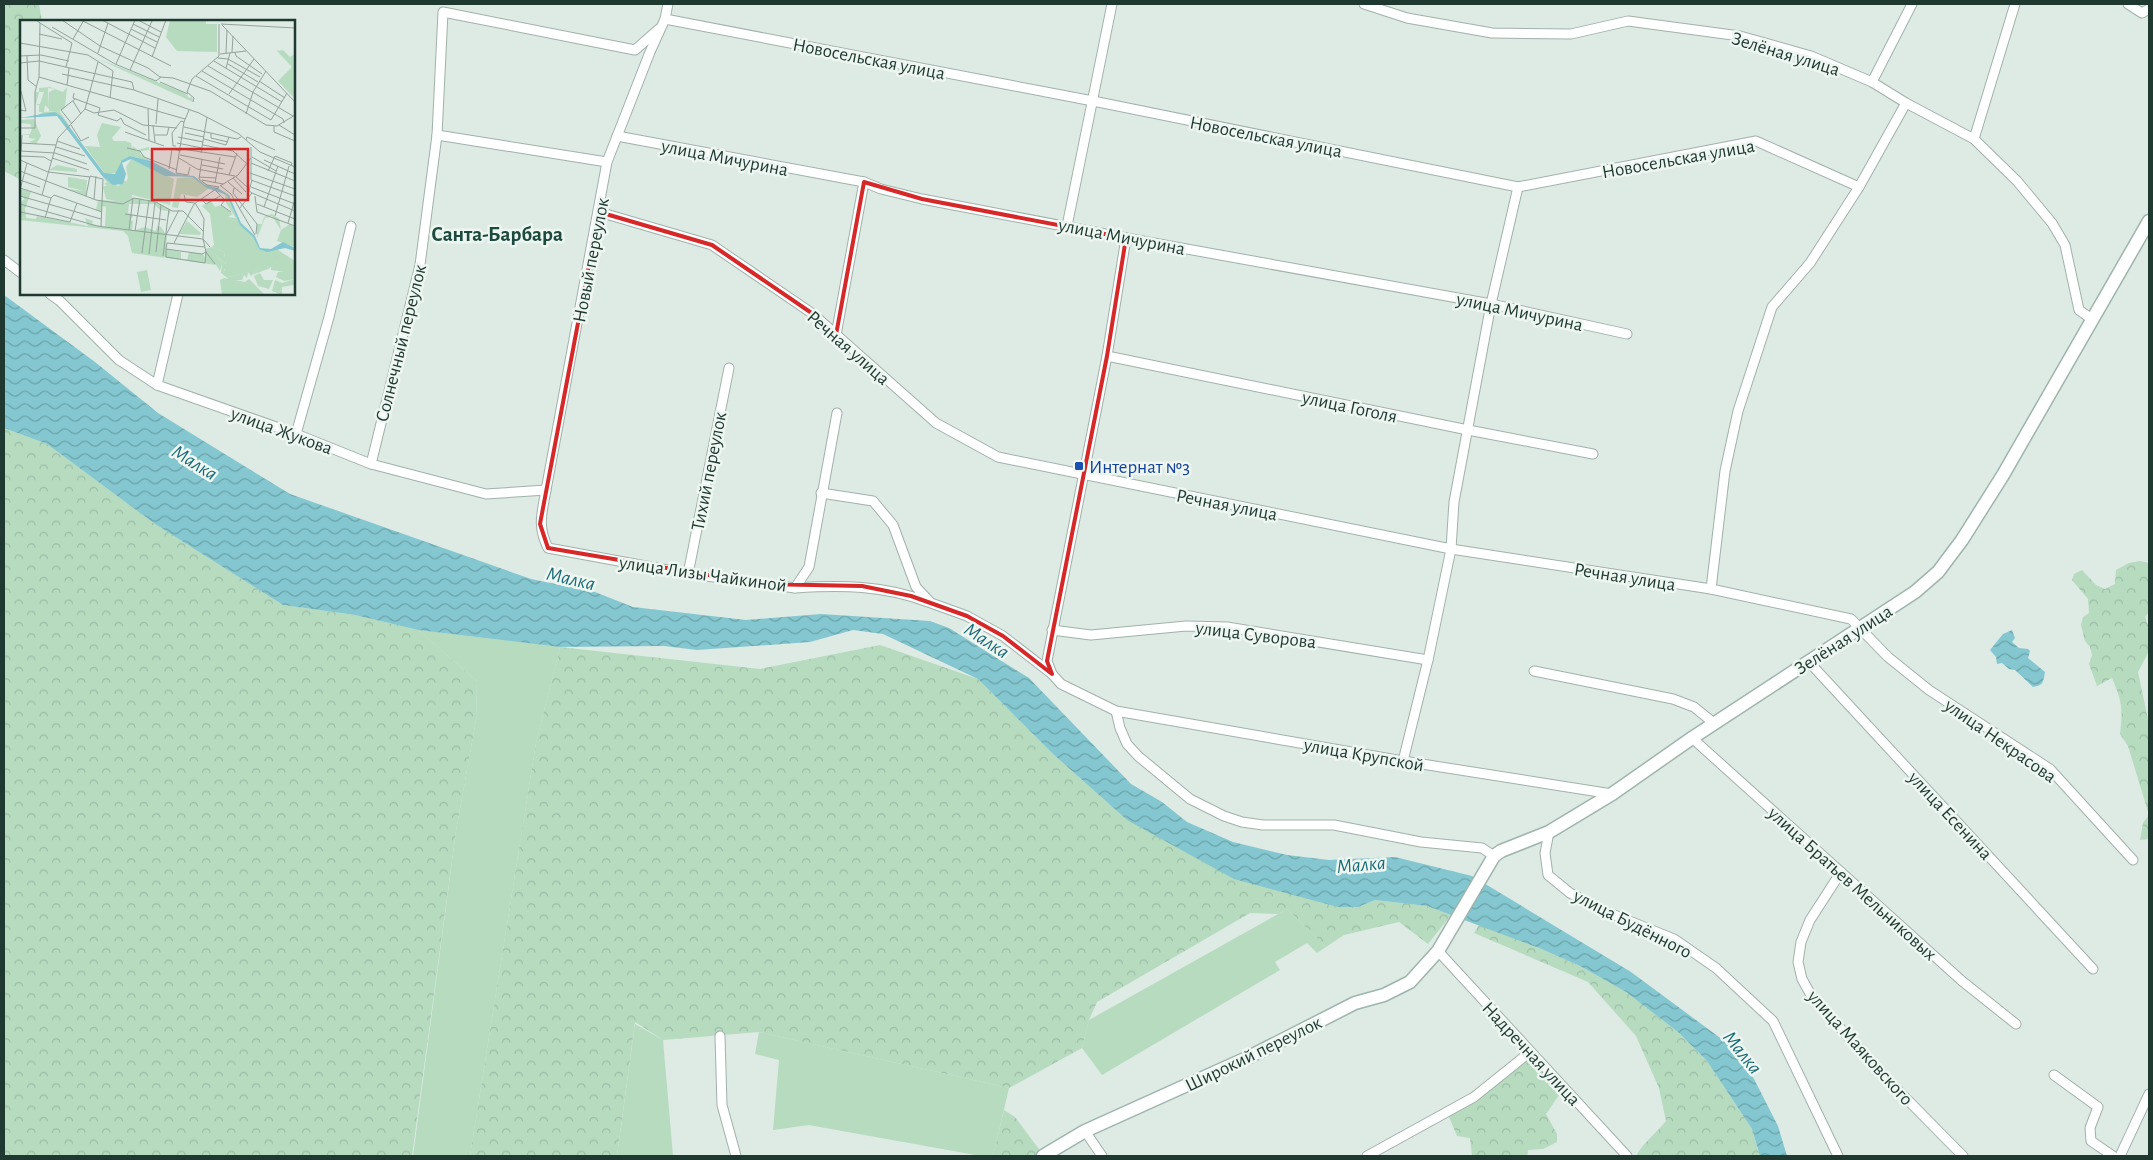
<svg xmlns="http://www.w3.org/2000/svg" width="2153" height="1160" font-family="'Alegreya Sans',sans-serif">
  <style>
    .green { fill: #b6dbbf }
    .forest { fill: url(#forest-crowns) }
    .water { fill: url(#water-waves) }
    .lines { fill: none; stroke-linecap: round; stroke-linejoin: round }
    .street-casing { stroke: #a1b1ab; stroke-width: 11 }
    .secondary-casing { stroke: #9db5ac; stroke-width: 15 }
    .street { stroke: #fff; stroke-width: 9 }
    .secondary { stroke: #fff; stroke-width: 12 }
    .marked { fill: none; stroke: #d62828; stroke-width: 4; stroke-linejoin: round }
    .transit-dot { fill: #1a4fb4; stroke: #eef6f2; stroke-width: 2 }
    .labels { text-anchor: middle; stroke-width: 5; stroke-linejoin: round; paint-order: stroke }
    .street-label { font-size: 19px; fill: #1f3931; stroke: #eef6f2 }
    .transit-label { font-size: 19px; fill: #164399; stroke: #eef6f2; text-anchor: start }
    .water-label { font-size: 20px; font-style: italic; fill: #1a6975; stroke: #eef6f2 }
    .quarter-label { font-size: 21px; font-weight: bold; fill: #1c4b3e; stroke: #eef6f2 }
    .inset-road { fill: none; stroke: #92a39c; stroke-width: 1 }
    .view { fill: #d62828; fill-opacity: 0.15; stroke: #d62828; stroke-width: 2.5 }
    .inset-edge { fill: none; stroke: #1f3931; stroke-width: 2.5 }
  </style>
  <defs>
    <pattern id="forest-crowns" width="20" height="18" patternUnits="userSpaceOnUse" patternTransform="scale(1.25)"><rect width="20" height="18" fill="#b6dbbf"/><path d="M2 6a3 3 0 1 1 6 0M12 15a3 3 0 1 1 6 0" fill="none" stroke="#9cbda5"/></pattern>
    <pattern id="water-waves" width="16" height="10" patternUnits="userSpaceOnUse" patternTransform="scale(1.25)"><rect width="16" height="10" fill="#84c7d0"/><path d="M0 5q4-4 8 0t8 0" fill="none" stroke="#6ba3a9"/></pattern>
  </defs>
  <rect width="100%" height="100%" fill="#deeae4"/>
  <g class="green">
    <polygon points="418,630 560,647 536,743 470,1156 413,1156 456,831 476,720 477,681"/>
    <polygon points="1287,909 1326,947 1317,953 1307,943 1275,962 1280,970 1102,1075 1082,1048 1089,1020"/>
    <polygon points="635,1024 663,1040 673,1156 617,1156"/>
    <polygon points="759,1032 1009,1088 993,1156 981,1156 809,1125 773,1130 779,1060 755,1054"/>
  </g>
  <g class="forest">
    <polygon points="4,4 39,4 42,21 21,21 21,180 4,171"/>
    <polygon points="4,428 47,444 155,524 283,605 355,615 418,630 477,681 476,720 456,831 412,1156 4,1156"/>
    <path d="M2140,561L2149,563V612L2145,617L2149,628V651L2138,672L2149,724V839L2140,840L2143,823L2149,815L2128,746L2120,734C2123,709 2122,701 2112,678L2097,686L2089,664L2092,655L2090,647L2085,641L2081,625L2083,617L2089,613L2088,599L2072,580L2074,574L2082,570L2096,585L2105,589L2115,584L2116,570L2129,563Z"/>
    <polygon points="880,645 978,679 1053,754 1127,820 1358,907 1375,900 1427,906 1451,915 1428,944 1399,922 1344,935 1326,947 1287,909 1278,914 1250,913 1097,1002 1089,1020 1082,1048 1009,1088 759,1032 663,1040 635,1022 617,1156 470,1156 536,743 560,647 760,669"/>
    <path d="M1479,925L1539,948L1580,966L1626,992L1678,1032L1707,1061L1752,1129L1760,1156H1636C1643,1143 1656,1133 1666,1121L1659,1088L1636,1036L1588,982L1474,933Z"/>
    <polygon points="1530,1052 1564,1088 1546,1114 1557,1134 1557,1142 1543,1149 1528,1150 1527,1156 1472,1156 1470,1138 1457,1136 1447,1112"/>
    <polygon points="1004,1110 1015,1117 1044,1156 993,1156"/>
  </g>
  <g class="water">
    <polygon points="4,295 95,362 158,413 290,494 531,579 595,592 633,607 746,620 821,614 930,621 949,628 1029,678 1131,784 1162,802 1187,822 1233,842 1287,855 1329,860 1395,857 1472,876 1631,972 1723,1040 1743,1062 1754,1079 1778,1126 1787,1156 1760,1156 1752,1129 1707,1061 1678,1032 1626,992 1580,966 1539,948 1427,906 1375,900 1358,907 1338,907 1234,879 1127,820 1053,754 978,679 883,634 853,630 810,642 697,650 664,646 560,647 418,630 355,615 283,605 155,524 47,444 4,428"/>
    <path d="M2012,630L2015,638L2012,642L2019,648L2028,649L2030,651L2028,658L2045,672C2043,682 2044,685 2033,687L2015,670L2009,669L2002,663L1997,664L1996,657L1990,650L2003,634Z"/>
  </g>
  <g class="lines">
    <g class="street-casing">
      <g id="street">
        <path d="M668,4L665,19L650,52L607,162L546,490C542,513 537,526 548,548L684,573L795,588L809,567L837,413"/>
        <polyline points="1364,4 1407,18 1492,33 1571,34 1628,21 1740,36 1811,56 1872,82 1906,103 1974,139 2017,181 2052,223 2065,245 2079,310 2093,320"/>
        <polyline points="2128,4 2142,13 2149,9"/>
        <polyline points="665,19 1093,101 1518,187 1756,141 1859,187"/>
        <polyline points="1872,82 1912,4"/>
        <polyline points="437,135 607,162"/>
        <polyline points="617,136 864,182 881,189 922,199 1126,238 1491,304 1627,334"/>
        <polyline points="1974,139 2015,4"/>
        <polyline points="599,212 712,245 813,314 936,423 998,457 1451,549 1711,589 1851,619 1888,657 1929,690 2050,769 2133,860"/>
        <polyline points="1067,226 1112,4"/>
        <polyline points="1126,238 1107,356 1047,661 1052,674 1061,684 1116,711 1403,761 1612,794"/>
        <polyline points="4,260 21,273"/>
        <polyline points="50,294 60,301 119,360 157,385 296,434 371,464 486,494 546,490"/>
        <polyline points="836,335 864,182"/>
        <polyline points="1107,356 1468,430 1593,454"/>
        <polyline points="157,385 178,294"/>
        <polyline points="296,434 329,317 351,226"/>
        <polyline points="371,464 420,265 437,135 443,12 635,50 659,29"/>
        <polyline points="821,493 873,501 893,525 916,587 931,603 967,616 1003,636 1052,674"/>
        <polyline points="688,574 729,368"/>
        <path d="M795,588C842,585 883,585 928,602"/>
        <polyline points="1711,589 1725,471 1738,411 1772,307 1810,263 1859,187 1906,103"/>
        <polyline points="1052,630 1091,635 1186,626 1227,627 1428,660"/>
        <polyline points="1809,662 2093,969"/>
        <polyline points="1534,671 1673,699 1694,707 1715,724"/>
        <polyline points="1116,711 1120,728 1127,744 1138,756 1190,799 1224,816 1242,822 1263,825 1334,825 1421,842 1482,848 1494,856"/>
        <polyline points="1692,738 1962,981 2016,1024"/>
        <polyline points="1403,761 1428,660 1451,549 1454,502 1491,304 1518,187"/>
        <polyline points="1549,832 1545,853 1548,875 1570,893 1607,912 1674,939 1716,968 1773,1021 1838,1156"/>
        <polyline points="1841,872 1810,920 1801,942 1798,962 1802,979 1812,997 1881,1073 1963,1156"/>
        <polyline points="1438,951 1627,1156"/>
        <polyline points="720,1036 722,1105 736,1156"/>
        <polyline points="2054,1075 2098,1107 2090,1128 2091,1141 2113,1156"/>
        <polyline points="1085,1131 1102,1156"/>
        <polyline points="1367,1156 1474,1097 1530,1052"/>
        <polyline points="2120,1156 2149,1094"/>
      </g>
    </g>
    <g class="secondary-casing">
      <polyline id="secondary" points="1043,1156 1085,1131 1249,1057 1355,1003 1384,995 1410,982 1438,951 1494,856 1501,851 1549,832 1612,794 1692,738 1915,592 1938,572 1962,540 2003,475 2149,221"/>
    </g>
    <use href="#street" class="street"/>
    <use href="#secondary" class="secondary"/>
  </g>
  <path class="marked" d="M864,182L922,199L1126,238L1107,356L1047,661L1052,674L1003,636L967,616L911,596L862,586L762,584L548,548L540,524L599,212L712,245L813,314L836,335Z"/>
  <rect class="transit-dot" x="1074" y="461" width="10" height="10" rx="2.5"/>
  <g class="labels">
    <g class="street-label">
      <text transform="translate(1786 53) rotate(17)" y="7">Зелёная улица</text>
      <text transform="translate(869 58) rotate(11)" y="7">Новосельская улица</text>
      <text transform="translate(1266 136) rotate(11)" y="7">Новосельская улица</text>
      <text transform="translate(725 157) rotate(11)" y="7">улица Мичурина</text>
      <text transform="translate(1678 158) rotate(-10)" y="7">Новосельская улица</text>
      <text transform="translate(1122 236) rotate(11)" y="7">улица Мичурина</text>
      <text transform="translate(590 260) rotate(-79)" y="7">Новый переулок</text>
      <text transform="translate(1520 311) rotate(12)" y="7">улица Мичурина</text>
      <text transform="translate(400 343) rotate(-76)" y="7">Солнечный переулок</text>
      <text transform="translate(849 347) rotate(41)" y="7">Речная улица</text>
      <text transform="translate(1350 406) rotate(12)" y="7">улица Гоголя</text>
      <text transform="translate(282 430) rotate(20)" y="7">улица Жукова</text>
      <text transform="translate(708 471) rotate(-79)" y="7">Тихий переулок</text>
      <text transform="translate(1227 504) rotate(11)" y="7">Речная улица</text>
      <text transform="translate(703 573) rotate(8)" y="7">улица Лизы Чайкиной</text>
      <text transform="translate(1625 576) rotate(9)" y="7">Речная улица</text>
      <text transform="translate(1256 634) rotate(7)" y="7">улица Суворова</text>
      <text transform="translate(1843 639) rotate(-33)" y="7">Зелёная улица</text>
      <text transform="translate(2001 740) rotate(35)" y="7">улица Некрасова</text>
      <text transform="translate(1364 754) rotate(10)" y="7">улица Крупской</text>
      <text transform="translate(1951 815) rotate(47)" y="7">улица Есенина</text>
      <text transform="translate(1853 883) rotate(42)" y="7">улица Братьев Мельниковых</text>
      <text transform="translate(1633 923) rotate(27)" y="7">улица Будённого</text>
      <text transform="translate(1861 1047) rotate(48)" y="7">улица Маяковского</text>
      <text transform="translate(1253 1053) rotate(-26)" y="7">Широкий переулок</text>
      <text transform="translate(1532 1053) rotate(47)" y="7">Надречная улица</text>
    </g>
    <g class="transit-label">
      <text x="1089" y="473">Интернат №3</text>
    </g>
    <g class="water-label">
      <text transform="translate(195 462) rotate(32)" y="7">Малка</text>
      <text transform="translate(571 578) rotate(13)" y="7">Малка</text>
      <text transform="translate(987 640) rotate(33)" y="7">Малка</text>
      <text transform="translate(1361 864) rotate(-5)" y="7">Малка</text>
      <text transform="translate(1743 1052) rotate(51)" y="7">Малка</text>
    </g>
    <g class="quarter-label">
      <text x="497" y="241">Санта-Барбара</text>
    </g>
  </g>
  <g transform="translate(20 20)">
    <rect width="275" height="275" fill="#deeae4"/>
    <path d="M150,0H186V4H197V32L157,31L146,17ZM263,30L270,37L275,34V79L258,61L272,47L257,31ZM76,38L165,73L169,78L172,77L173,82ZM30,67L35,69L28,68L29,89L25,85L24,92L39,91L49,105L48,107L35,92L15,97L23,92H19V85L15,84V72H19L16,84H20L24,72H19V68ZM14,99L21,116L16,124L9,122L16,119L9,118V115H0L10,114L12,109L10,104L0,103V100ZM82,103L101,107L92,118L94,121H105L111,123L112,129L113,126L117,130L129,127V130L121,131L120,134L107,130L97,153L85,154L65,126L80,127L77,115ZM37,145L57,149V152L29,150ZM48,157L67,160L66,176L49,169L64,171L48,167ZM83,158L98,166L105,160L113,178L136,182L151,190L148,198V191L140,190L134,184H109L108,193L114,195L110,200L113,201L112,211L125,207L136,211L137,206L141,207L147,216L146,229L161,232V239L167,240L169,232L183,234L185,238V229L192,227L204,232L206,245L196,235L202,244L200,251L196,245L112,233L108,216L103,211L0,200V182L5,179L0,175L1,169L11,172L5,189L6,198L16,199L17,196L68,206L65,198L73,201L72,204L85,207L86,187L82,186L81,192L76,190L78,180L96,181L86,179L83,167L87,165L84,164L87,162ZM252,194L259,199L261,210L270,204L275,207V227L257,221L261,210L252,196L245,198L237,218V204H242L244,197ZM167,201L181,213L180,215L159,214ZM258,230L275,241V253L251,250V246L248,249L247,248L256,242ZM223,246L238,248L231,256L228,252L209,257L204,253L206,247ZM204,258L225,262L229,259L245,275H202L200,260ZM275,259L274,265L262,267V275L252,271L255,260L262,263Z" fill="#b6dbbf"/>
    <path d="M111,139L154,159L150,185L109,174L104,167L108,158L106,147ZM171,157L197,169H188L177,177L161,174L158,188L152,187L157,158ZM198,170L205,173L208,176L220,204L233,217L239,229L258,230V240L248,249L232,255L238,248L204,249L209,257L228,252L227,258L224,255L222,260H210L201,253L202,244L196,235L206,245L204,232L192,227L194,225L190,194L182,186L191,181L195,187L201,185L213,194L208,197L216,198L206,183L205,175ZM267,251L275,253V259L264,261L256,257L258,252ZM240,253L244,260H253L249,269L238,266L234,256Z" fill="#b6dbbf"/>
    <path d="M107,129L116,131L131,141L110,136L102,140Z" fill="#b6dbbf"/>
    <path d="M127,250L131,270L121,272L117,252Z" fill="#b6dbbf"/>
    <path d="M47,67L45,88L39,91H29V72L35,69L43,72Z" fill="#b6dbbf"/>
    <path d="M28,93L35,92L42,97L84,153L95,154L102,140L110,136L131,141L156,154L174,156L185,165L198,168L209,175L221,203L235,216L240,228L251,229L263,222L275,228V231L265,228L247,232L239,229L233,217L220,205L207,175L187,168L172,157L145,156L111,139L102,143L106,154L103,164L93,165L83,157L37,96L0,98Z" fill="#84c7d0"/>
    <path class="inset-road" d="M42,0L80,26L128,48L140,57L153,58L190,71L246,105L257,106L275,95M61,0L151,46M82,0L135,28M118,0L141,12M20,3L52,23L46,47M113,4L139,17M201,4L275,8M202,5L275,82M32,7L95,44L136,61L141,57M111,9L137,22M19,14L42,19M53,19L64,0M0,23L68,35L93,51L90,78M212,32L213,16M215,32L216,36L242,54M78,33L88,3M206,33L207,10M200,34L226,31M0,36L21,35L49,41M7,36L8,60L17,67M132,37L146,0M198,38L208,39L240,57M194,41L262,82M0,43L19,41L112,62L114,70L179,93L219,114L240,132L275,147M96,44L115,0M208,44L238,62M188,46L273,96M206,48L210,33M110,50L132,1M182,51L263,99L264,103M42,54L114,70M176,56L251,100L267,73M19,57L165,99M239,61L265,78M140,62L168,74M47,65L49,48M54,73L53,78L80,88L78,95L97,101L101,98L104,104L126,115M209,74L234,39M53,81L61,94M173,82L174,78L167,72L172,59L199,36V4M65,89L74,93L94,90L123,105L157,108M128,89L129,120M0,90L6,91L1,71M226,94L233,72L246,51M164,102L156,153L168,155L170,147M52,104L41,90L55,79M136,104L138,79M51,105L61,121L69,117M133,105L135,122M259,105L275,115M254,106V112L275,121M164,107L217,119L221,117M0,108H15V72L19,57L20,3L16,0M105,112L144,126M165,113L184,117M191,113V118L208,122M135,115H147L149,107M158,117L183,122M184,119L206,125L209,117M226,120L227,117L255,130M37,121L60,129M0,123L36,125M157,123L182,128M183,125L213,131L226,143M156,126H153L152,113L161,101L164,102L169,90M36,127L65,136M231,127V160L275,176M107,128L120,131L124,137L157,150M162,129L215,137M0,131L35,133L67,144M1,131L2,115M181,133L187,97M160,135L205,144M1,136L24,137L31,141M232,137L256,151M32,138L69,150M159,138L177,149L215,156L227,167M182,139L179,159L187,165L199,167M0,140L28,152L70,157M244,140L275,154M231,143L275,161M182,145L203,149M149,149L152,129L161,131M0,151L76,180L103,184L114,178L136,182L152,191H163L183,211M248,151L255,136L272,143L271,146M230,153L275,169M209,155L217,133M179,157L196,158M213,158L226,172M0,160L20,167M182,160L203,164M208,162L222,174M195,163L200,137M200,166L218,155L231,138M201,166L211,174L235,215M231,167L275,184M0,168L31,178L34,175L82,192M214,168L213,173L237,204L236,214M0,170L7,143M196,171L205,180L201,185L211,192M232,173L275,191M22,175L38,118L65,89L78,42M164,175L166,182L175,183L180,191L184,199L183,219L190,227M0,176L81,199M66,176L70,156L83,159L81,206M235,176L237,192L275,206M74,179L76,156M181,179L186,184L200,176M0,184L77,206L183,219L186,232L195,244M237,184L275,199M244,187L258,146M219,189L232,173L229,171L232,160M0,192L50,202L57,183M105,194L146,200M255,196L269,146M25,198L31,178M268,203L275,179M109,210L113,178M115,211L120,179M146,215L159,190M154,223L174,184L199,167M146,229V237L185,243L186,232L182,234L146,229L147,223L185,227M136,232L141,185M122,233L129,180M129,234L135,182M143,236L149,189"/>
    <path class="view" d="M132,129H228V180H132Z"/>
    <rect width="275" height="275" class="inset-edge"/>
  </g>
  <rect width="2153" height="1160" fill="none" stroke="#1f3931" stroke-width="10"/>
</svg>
